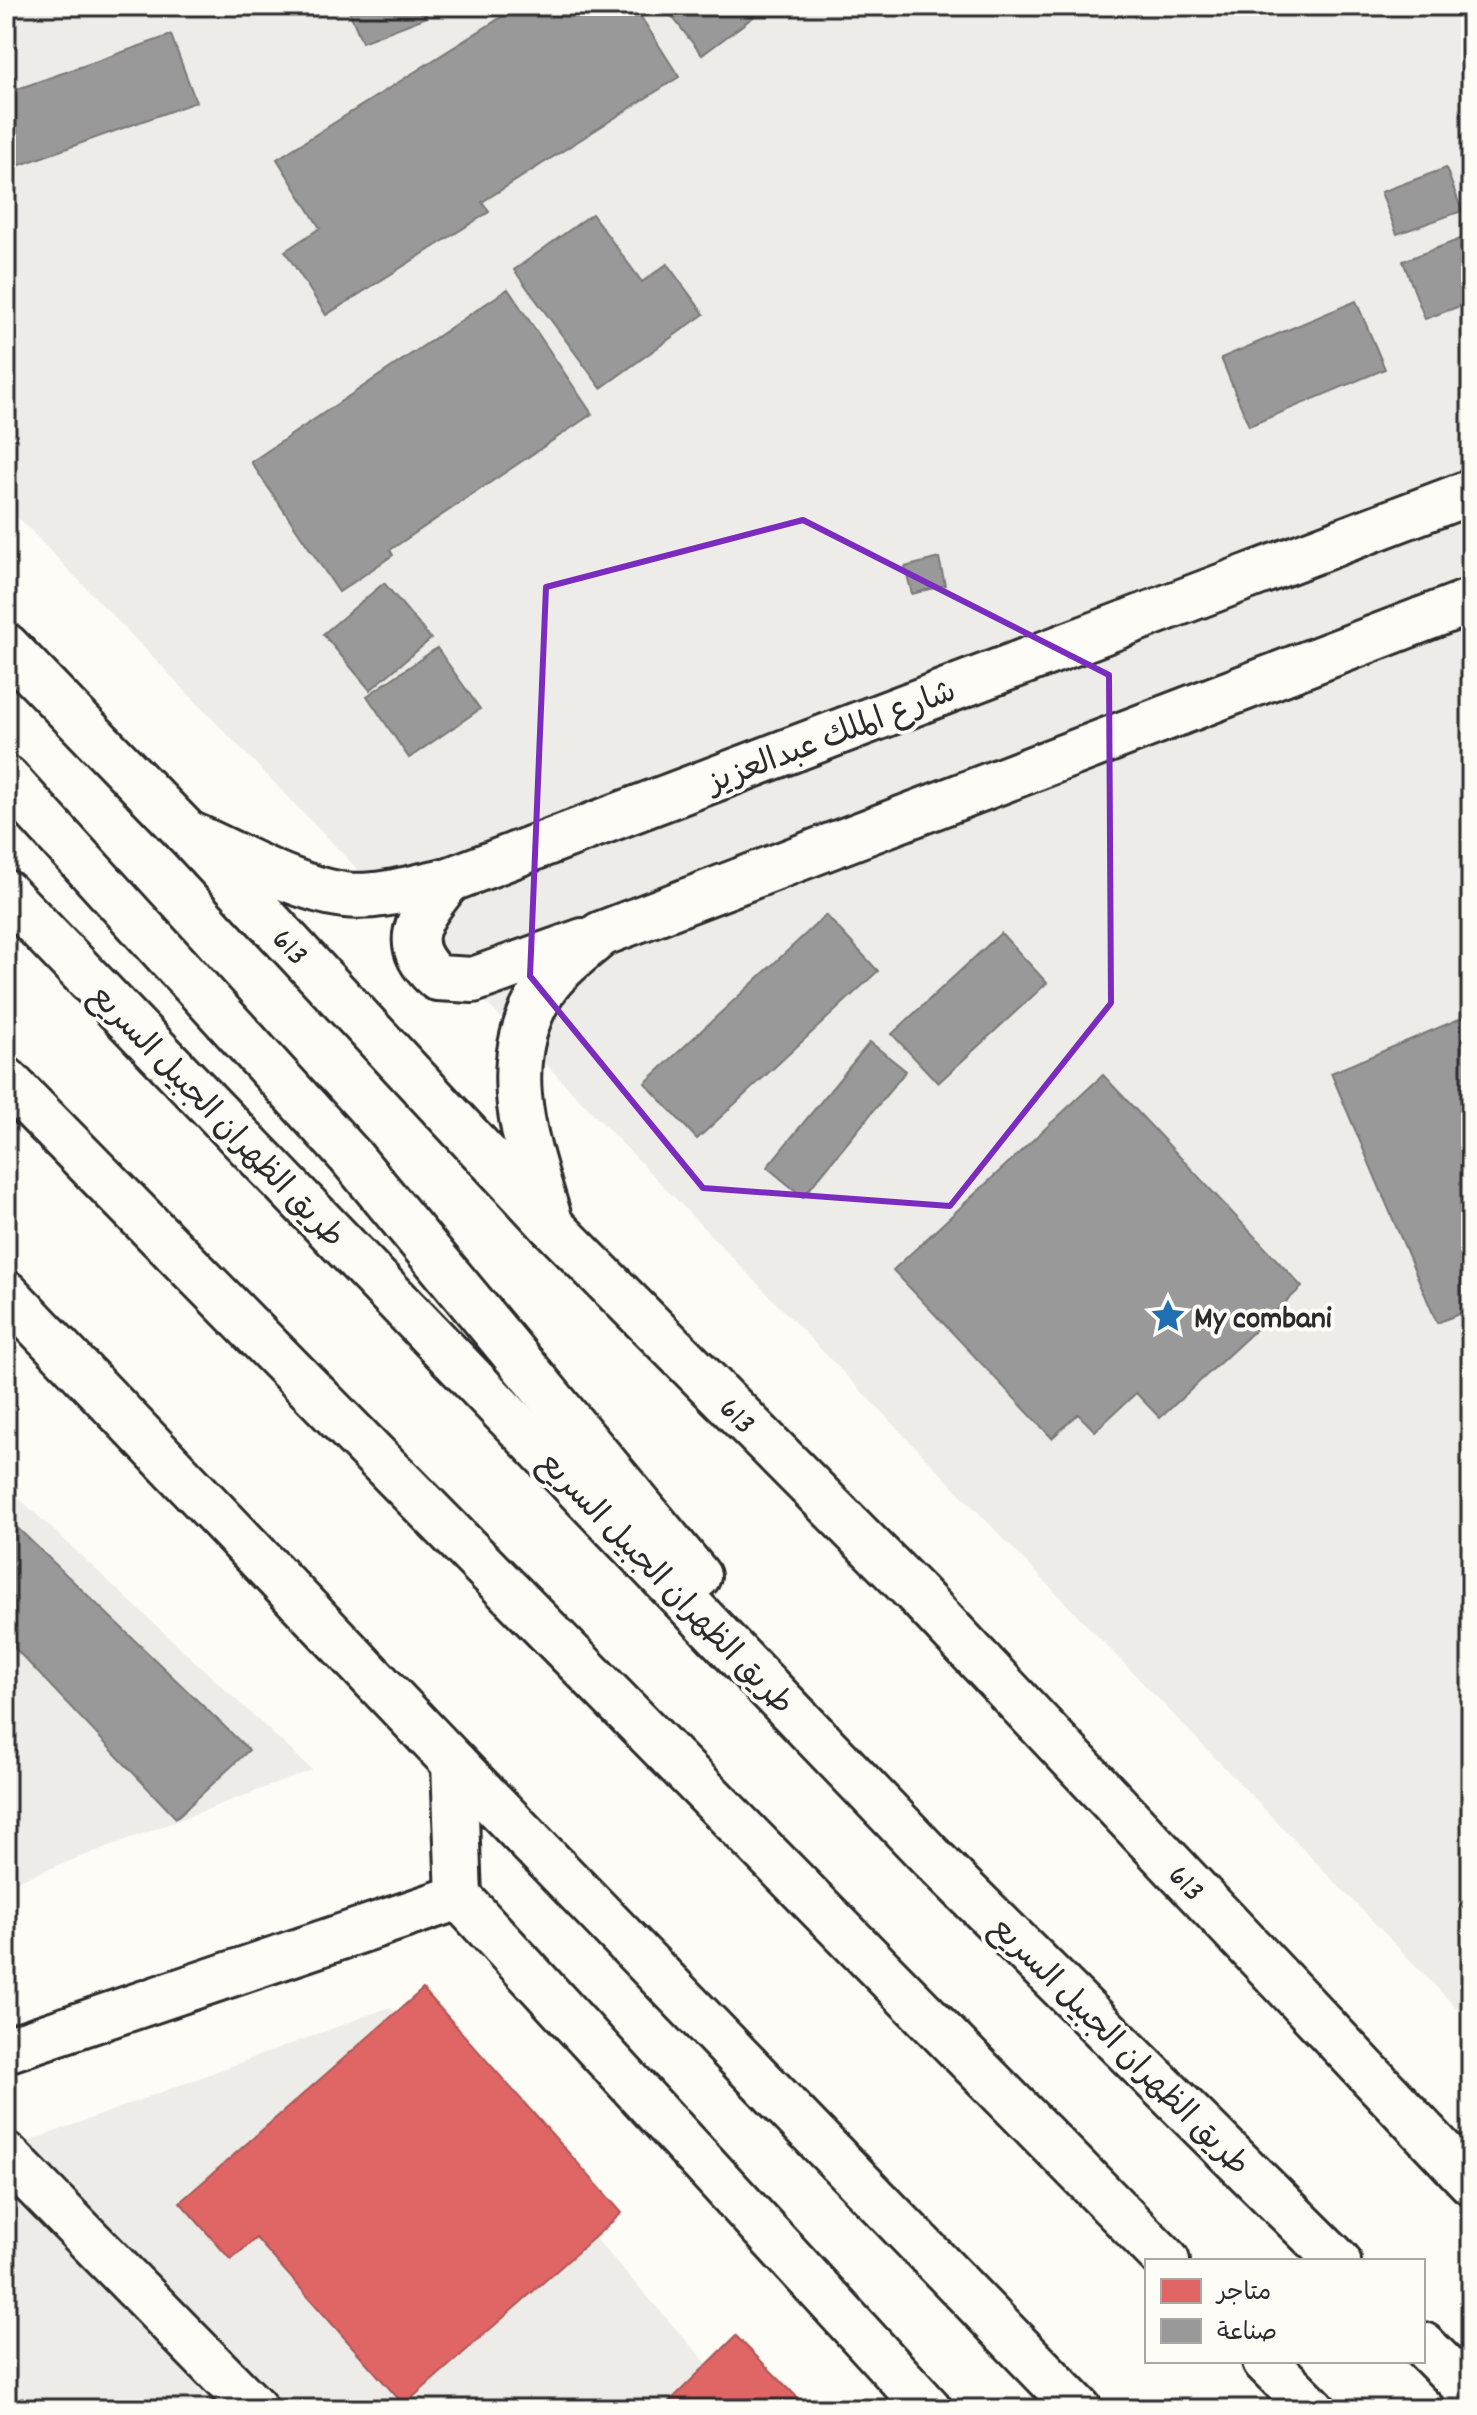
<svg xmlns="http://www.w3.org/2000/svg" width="1477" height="2415" font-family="Dekko,'Playpen Sans Arabic',sans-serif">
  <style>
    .built { fill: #edece8 }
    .shops { fill: #e06666; stroke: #aa5454; stroke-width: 2 }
    .industry { fill: #999; stroke: #787878; stroke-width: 2 }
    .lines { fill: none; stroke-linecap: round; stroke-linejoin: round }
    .street-casing { stroke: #2b2b2b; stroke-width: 50 }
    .secondary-casing { stroke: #2b2b2b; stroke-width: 50 }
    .primary-casing { stroke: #2b2b2b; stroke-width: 50 }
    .highway-casing { stroke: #2b2b2b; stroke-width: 50 }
    .street { stroke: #fdfcf7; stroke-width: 44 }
    .secondary { stroke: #fdfcf7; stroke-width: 44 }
    .primary { stroke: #fdfcf7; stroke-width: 44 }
    .highway { stroke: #fdfcf7; stroke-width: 44 }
    .marked { fill: none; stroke: #7b2cbf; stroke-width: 6; stroke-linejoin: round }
    .labels { text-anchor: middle; stroke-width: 8; stroke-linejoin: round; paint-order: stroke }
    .street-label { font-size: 32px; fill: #2b2b2b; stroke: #fdfcf7 }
    .poi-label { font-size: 32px; font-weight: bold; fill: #2b2b2b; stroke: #fdfcf7; text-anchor: start }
  </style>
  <rect width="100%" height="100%" fill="#fdfcf7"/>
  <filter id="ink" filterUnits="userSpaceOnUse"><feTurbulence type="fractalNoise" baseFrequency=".0125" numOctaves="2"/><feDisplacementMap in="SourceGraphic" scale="16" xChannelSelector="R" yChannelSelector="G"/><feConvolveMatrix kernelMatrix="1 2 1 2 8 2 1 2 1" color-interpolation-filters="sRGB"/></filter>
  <g filter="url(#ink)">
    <g class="built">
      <polygon points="6,6 1471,6 1471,2023 6,505"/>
      <polygon points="6,1486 312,1770 6,1885"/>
      <polygon points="390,2007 747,2409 6,2409 6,2150"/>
    </g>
    <g class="shops">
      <polygon points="423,1989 622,2213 404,2405 256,2238 231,2260 180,2202"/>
      <polygon points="736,2336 809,2409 662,2409"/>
    </g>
    <g class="industry">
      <polygon points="347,6 422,6 427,17 362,42"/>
      <polygon points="519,6 634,6 679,77 482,202 489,212 326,315 285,251 320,228 277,159"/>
      <polygon points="664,6 768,6 702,55"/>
      <polygon points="171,35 196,102 6,170 6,93"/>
      <polygon points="1446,168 1462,211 1397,234 1381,192"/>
      <polygon points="592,214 642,282 667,264 704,314 601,388 514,270"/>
      <polygon points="1471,235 1471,302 1425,319 1403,261"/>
      <polygon points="508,289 592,414 390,550 393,555 339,592 251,462"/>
      <polygon points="1356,301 1385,369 1249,426 1221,358"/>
      <polygon points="939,558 945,585 912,594 905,567"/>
      <polygon points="384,583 431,639 370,690 323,634"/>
      <polygon points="437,648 480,709 409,758 367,696"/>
      <polygon points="826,915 878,971 697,1139 645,1083"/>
      <polygon points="1001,933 1047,983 938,1083 892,1034"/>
      <polygon points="1471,1014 1471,1309 1437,1323 1331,1073"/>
      <polygon points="870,1042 906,1071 803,1197 767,1167"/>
      <polygon points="1103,1075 1302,1287 1160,1418 1136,1393 1095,1431 1078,1414 1052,1438 893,1270"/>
      <polygon points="6,1517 249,1750 176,1818 10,1643 6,1647"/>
    </g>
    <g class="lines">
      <g class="street-casing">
        <g id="street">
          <polyline points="454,1763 459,1897"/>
          <polyline points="6,2050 459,1897 929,2409"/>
          <polyline points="6,2155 255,2409"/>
        </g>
      </g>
      <g class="secondary-casing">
        <g id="secondary">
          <path d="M187,833C234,853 293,888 344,895C378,899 416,887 449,880L1471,492"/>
          <path d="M449,880C422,915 396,941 437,978L473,980L583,941"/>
          <path d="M551,1225C528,1147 494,1064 544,989C558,968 582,951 601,934L1471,601"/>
        </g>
      </g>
      <g class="primary-casing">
        <g id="primary">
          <path id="s1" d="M6,646L187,833L551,1225L915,1592L1471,2182"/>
          <polyline points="6,1293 454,1763 1079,2409"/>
        </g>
      </g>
      <g class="highway-casing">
        <g id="highway">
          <polyline points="6,778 350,1156 698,1576"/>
          <polyline points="6,893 932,1858 1338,2261"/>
          <polyline points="6,1080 1167,2261"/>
          <polyline points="1423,2345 1471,2393"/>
          <polyline points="1265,2361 1313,2409"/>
        </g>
      </g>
      <use href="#street" class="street"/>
      <use href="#secondary" class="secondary"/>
      <use href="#primary" class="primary"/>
      <use href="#highway" class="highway"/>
    </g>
  </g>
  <path class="marked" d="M803,520L1109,675L1111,1003L950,1206L703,1188L530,976L546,587Z"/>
  <defs>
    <g id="sight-bare" transform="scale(2.76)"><path d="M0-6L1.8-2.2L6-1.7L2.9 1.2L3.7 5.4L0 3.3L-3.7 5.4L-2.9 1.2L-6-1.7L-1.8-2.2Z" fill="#1f6fb2" stroke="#fdfcf7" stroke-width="2.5" paint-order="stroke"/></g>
  </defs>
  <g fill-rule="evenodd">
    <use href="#sight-bare" x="1168" y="1316"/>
  </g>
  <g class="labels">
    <g class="street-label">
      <text transform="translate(831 735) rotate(-21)" y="11">شارع الملك عبدالعزيز</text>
      <text dy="11" stroke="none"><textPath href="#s1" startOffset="414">613</textPath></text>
      <text transform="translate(218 1115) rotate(46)" y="11">طريق الظهران الجبيل السريع</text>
      <text dy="11" stroke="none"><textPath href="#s1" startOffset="1062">613</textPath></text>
      <text transform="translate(667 1582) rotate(46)" y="11">طريق الظهران الجبيل السريع</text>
      <text dy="11" stroke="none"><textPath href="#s1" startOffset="1710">613</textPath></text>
      <text transform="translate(1121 2045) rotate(45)" y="11">طريق الظهران الجبيل السريع</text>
    </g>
    <g class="poi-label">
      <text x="1194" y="1327">My combani</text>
    </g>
  </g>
  <rect width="1477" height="2415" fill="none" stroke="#fdfcf7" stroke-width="32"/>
  <rect x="16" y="16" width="1445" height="2383" fill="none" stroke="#2b2b2b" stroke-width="3" filter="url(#ink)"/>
  <rect x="1145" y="2259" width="280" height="104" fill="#fdfcf7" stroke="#a9a8a5" stroke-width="2"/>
  <rect x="1161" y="2279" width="40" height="24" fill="#e06666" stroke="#a9a8a5" stroke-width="2"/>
  <text x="1217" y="2299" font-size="24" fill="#2b2b2b">متاجر</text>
  <rect x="1161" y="2319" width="40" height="24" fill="#999999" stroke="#a9a8a5" stroke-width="2"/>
  <text x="1217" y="2339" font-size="24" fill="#2b2b2b">صناعة</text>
</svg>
